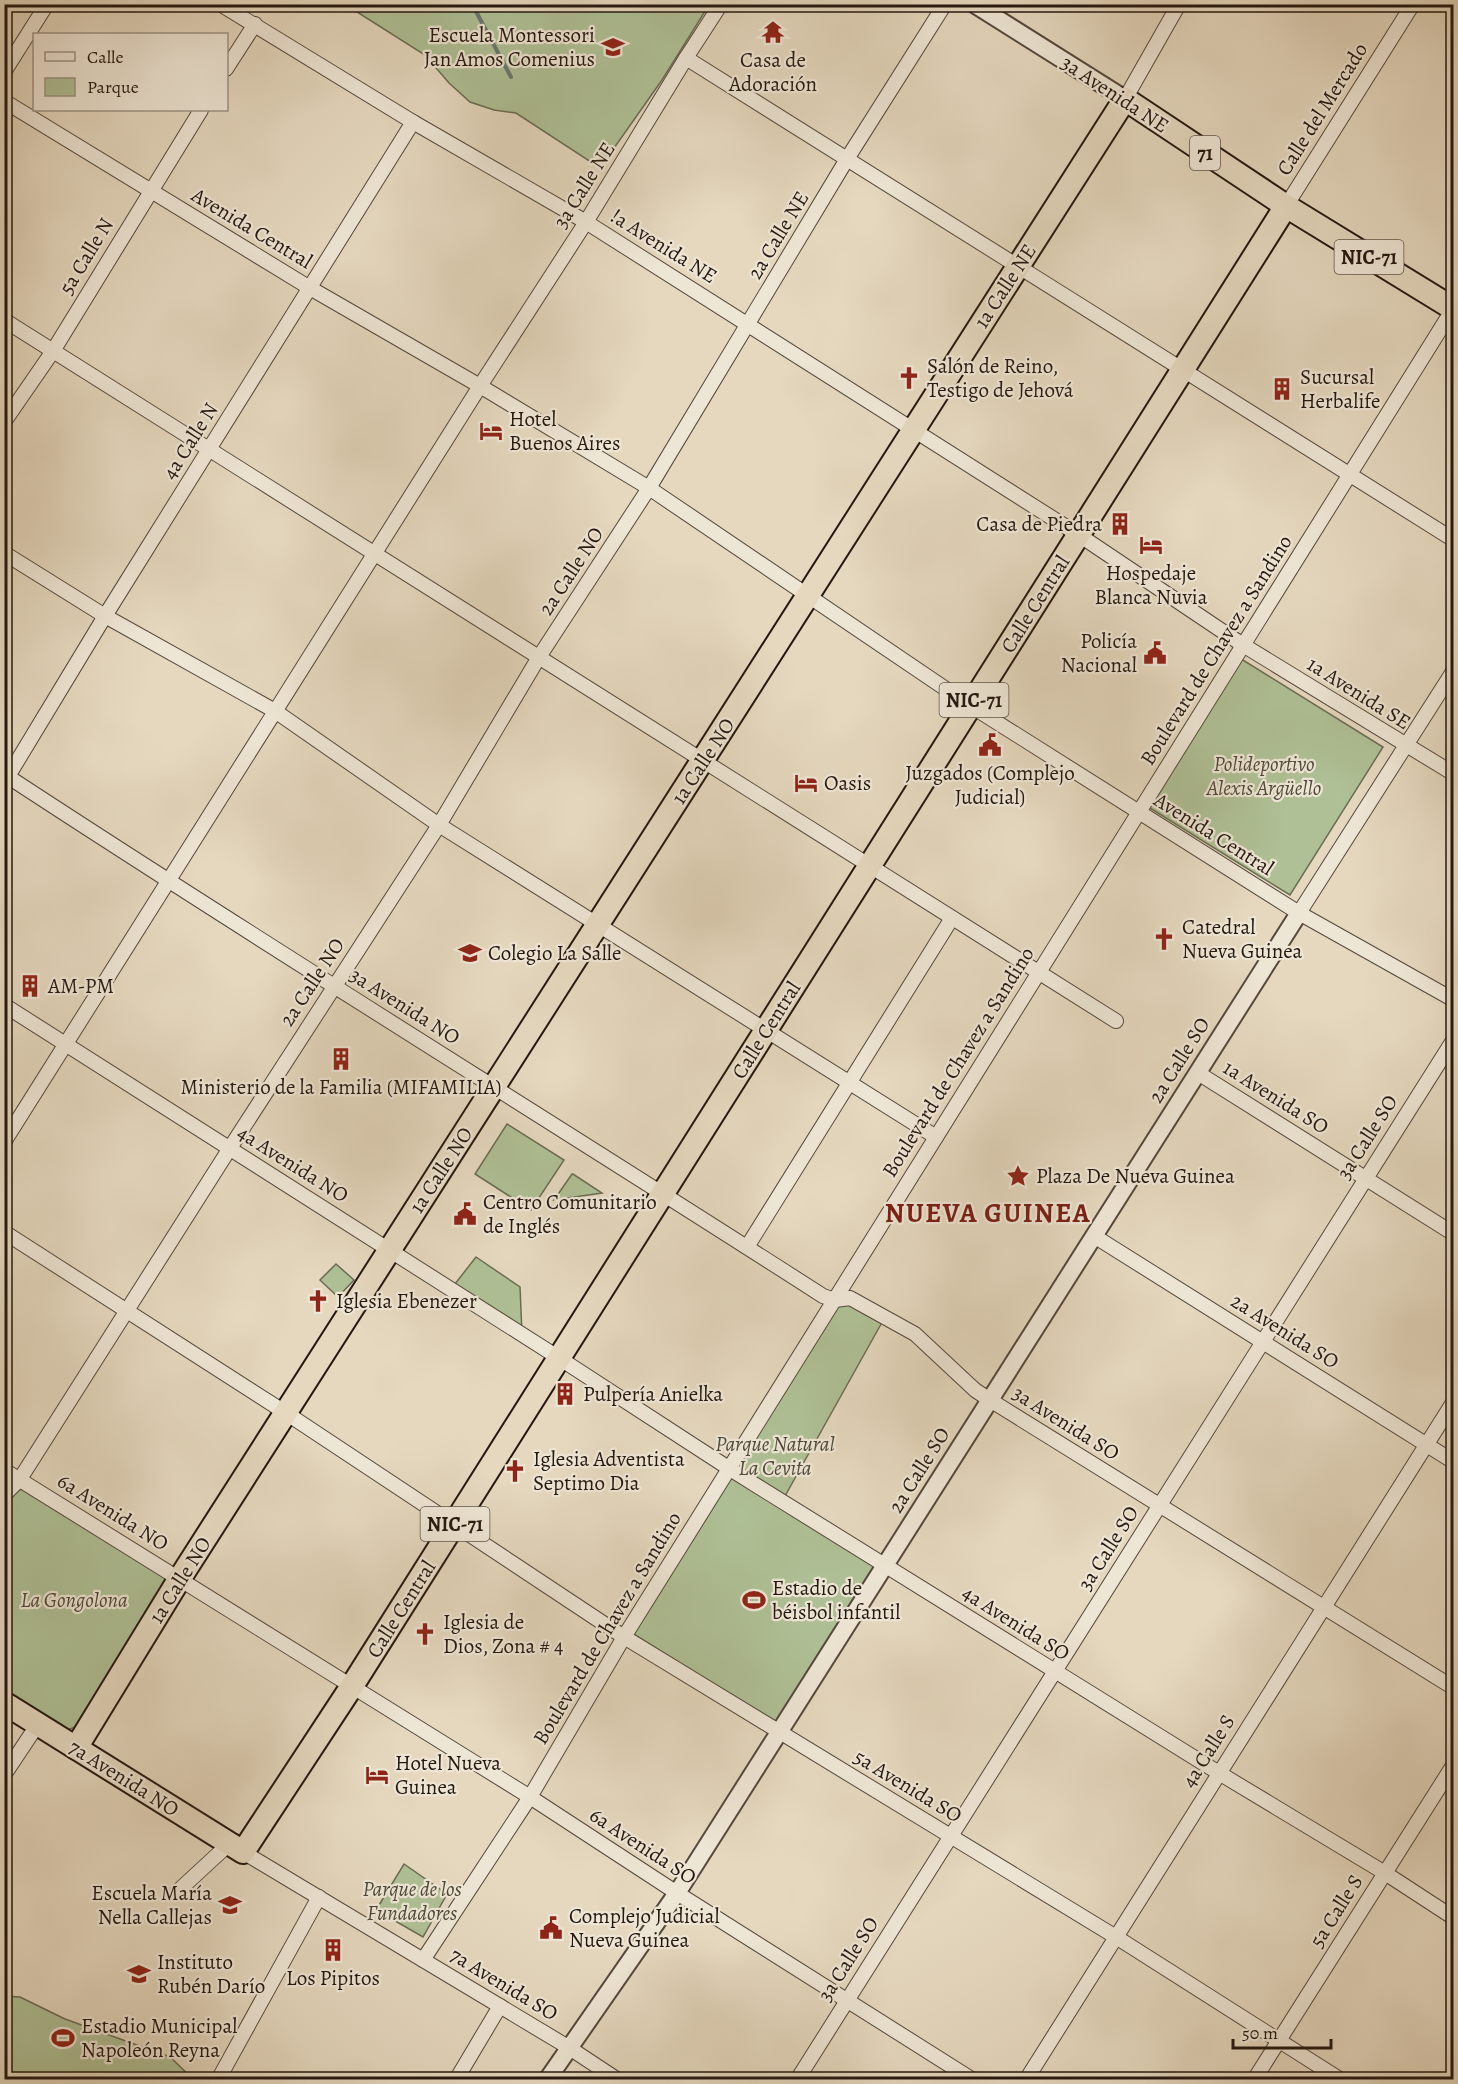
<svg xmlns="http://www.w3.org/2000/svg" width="1458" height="2084" font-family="Alegreya,serif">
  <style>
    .green { fill: #afc096; stroke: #6a6c54; stroke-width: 1.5 }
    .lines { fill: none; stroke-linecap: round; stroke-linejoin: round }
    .stream { stroke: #697973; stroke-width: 4 }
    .minor-casing { stroke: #55483c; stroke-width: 16 }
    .tertiary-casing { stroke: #55483c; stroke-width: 20 }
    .trunk-casing { stroke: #251811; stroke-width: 26 }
    .minor { stroke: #eee6d5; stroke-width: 14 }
    .tertiary { stroke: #eee6d5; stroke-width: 16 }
    .trunk { stroke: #e5d8bf; stroke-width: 22 }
    .labels { text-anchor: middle; stroke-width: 4.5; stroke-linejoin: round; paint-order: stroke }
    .shield { fill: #eee6d5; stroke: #61564c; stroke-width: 1.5 }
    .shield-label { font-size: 20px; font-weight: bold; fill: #251811 }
    .poi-label { font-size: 21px; fill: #251811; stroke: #eee6d5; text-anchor: start }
    .street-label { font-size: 21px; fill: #251811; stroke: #eee6d5 }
    .park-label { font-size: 21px; font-style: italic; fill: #4e4a39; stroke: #eee6d5 }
    .district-label { font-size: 27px; font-weight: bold; letter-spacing: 1.5px; fill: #7a1f14; stroke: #eee6d5 }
  </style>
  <rect width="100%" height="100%" fill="#e5d8bf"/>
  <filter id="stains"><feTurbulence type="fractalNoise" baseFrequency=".00333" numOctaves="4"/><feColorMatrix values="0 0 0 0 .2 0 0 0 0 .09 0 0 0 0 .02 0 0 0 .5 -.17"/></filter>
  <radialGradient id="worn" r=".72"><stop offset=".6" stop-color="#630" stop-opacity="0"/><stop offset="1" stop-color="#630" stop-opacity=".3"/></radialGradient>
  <g class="green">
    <polygon points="346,5 709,5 662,80 600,168 516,113 494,110 470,102 449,83 425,55"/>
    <polygon points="1238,657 1383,747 1290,895 1145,805"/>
    <polygon points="507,1124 564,1160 531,1210 475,1174"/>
    <polygon points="572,1174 573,1174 602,1193 554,1200"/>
    <polygon points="476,1257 520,1287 522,1334 451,1289"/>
    <polygon points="336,1264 354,1280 338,1297 320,1280"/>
    <polygon points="846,1302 885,1317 785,1496 736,1465 834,1308"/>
    <polygon points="731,1476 877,1567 777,1724 632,1633"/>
    <polygon points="24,1489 163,1573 168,1582 77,1726 66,1731 5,1691 5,1502 16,1490"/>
    <polygon points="404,1864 447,1894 423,1937 376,1910"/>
    <polygon points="4,1996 20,1997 65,2019 170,2057 193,2079 5,2079"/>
  </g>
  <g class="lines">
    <polyline class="stream" points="472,4 511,77"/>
    <g class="minor-casing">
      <g id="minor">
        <polyline points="220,4 413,122 586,222 1079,535 1243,645 1454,774"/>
        <polyline points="686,58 1454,540"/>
        <polyline points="226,69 255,24"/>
        <polyline points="4,72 47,4"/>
        <polyline points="1125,99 1179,4"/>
        <polyline points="4,101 310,288 480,386 649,488 971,706 1299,913 1454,1000"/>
        <polyline points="1286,206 1413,4"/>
        <polyline points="4,320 1116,1021"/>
        <polyline points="4,422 53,351 201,110"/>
        <polyline points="4,553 105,616 275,711 439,825 936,1137"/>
        <path d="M4,774C275,952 551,1121 823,1296L835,1300L850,1298L915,1334L975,1390L990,1400L1454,1688"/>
        <polyline points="4,783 105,616 413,122"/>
        <polyline points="1299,913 1454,670"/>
        <polyline points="4,1005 559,1358 730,1469 1219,1773 1385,1873 1454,1918"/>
        <polyline points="1198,1073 1454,1234"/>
        <polyline points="4,1142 480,386 586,222 686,58 721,4"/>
        <polyline points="4,1232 286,1413 624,1637 1116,1937 1341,2080"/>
        <polyline points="1094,1236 1454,1462"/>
        <polyline points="747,1247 952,918"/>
        <polyline points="4,1470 530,1797 677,1893 973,2080"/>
        <polyline points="4,1495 20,1479 230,1148 439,825 539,657 649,488 847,159 945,4"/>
        <polyline points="4,1775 38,1724"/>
        <polyline points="243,1852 568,2047 618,2080"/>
        <polyline points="177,1892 230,1843"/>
        <polyline points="423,1960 530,1797 624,1637 1453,309"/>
        <polyline points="218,2080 319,1897"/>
        <polyline points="456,2080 500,2006"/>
        <polyline points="797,2080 1454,1039"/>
        <polyline points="1026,2080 1454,1401"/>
        <polyline points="1254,2080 1454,1764"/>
      </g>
    </g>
    <g class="tertiary-casing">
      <g id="tertiary">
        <polyline points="974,4 1125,99"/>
        <polyline points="547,2080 677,1893 1299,913"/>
      </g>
    </g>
    <g class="trunk-casing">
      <g id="trunk">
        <polyline points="4,1703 243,1852 352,1686 1286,206"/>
        <polyline points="76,1748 180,1578 1125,99 1286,206 1454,309"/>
      </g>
    </g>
    <use href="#minor" class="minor"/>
    <use href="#tertiary" class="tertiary"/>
    <use href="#trunk" class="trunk"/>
  </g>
  <defs>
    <g id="temple-bare" transform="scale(1.8)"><path d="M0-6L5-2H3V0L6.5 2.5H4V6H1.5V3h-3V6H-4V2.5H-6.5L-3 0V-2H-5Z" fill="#8f2418" stroke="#eee6d5" stroke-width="2.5" paint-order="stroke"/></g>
    <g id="school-bare" transform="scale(1.8)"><path d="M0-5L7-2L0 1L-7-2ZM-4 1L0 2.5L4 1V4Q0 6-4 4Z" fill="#8f2418" stroke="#eee6d5" stroke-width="2.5" paint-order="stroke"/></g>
    <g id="church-bare" transform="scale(1.8)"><path d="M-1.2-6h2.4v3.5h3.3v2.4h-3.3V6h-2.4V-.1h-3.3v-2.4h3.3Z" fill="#8f2418" stroke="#eee6d5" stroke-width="2.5" paint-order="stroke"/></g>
    <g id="building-bare" transform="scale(1.8)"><path d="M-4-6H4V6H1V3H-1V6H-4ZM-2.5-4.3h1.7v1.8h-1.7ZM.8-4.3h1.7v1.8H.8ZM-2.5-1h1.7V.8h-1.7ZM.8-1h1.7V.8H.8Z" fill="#8f2418" stroke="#eee6d5" stroke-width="2.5" paint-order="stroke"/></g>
    <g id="hotel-bare" transform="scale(1.8)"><path d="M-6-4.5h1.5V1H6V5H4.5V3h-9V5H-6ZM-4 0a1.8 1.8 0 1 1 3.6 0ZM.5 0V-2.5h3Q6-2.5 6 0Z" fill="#8f2418" stroke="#eee6d5" stroke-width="2.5" paint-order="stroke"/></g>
    <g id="civic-bare" transform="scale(1.8)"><path d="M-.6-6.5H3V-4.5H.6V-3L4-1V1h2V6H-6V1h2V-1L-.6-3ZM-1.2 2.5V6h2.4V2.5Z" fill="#8f2418" stroke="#eee6d5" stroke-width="2.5" paint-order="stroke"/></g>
    <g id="sight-bare" transform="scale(1.8)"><path d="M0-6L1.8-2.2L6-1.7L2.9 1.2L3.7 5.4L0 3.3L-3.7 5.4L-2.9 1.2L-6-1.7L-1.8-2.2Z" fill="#8f2418" stroke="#eee6d5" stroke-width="2.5" paint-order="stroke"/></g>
    <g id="stadium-bare" transform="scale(1.8)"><path d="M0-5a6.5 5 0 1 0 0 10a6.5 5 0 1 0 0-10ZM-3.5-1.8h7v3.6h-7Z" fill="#8f2418" stroke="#eee6d5" stroke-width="2.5" paint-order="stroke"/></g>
  </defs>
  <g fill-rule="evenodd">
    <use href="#temple-bare" x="773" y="32"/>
    <use href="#school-bare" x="613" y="47"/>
    <use href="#church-bare" x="909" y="378"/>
    <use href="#building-bare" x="1282" y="389"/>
    <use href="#hotel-bare" x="491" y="431"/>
    <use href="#building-bare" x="1120" y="524"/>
    <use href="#hotel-bare" x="1151" y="545"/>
    <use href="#civic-bare" x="1155" y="653"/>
    <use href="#civic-bare" x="990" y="745"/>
    <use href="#hotel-bare" x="806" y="783"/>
    <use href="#church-bare" x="1164" y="939"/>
    <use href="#school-bare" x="470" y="953"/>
    <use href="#building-bare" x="30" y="986"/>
    <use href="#building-bare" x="341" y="1059"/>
    <use href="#sight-bare" x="1018" y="1176"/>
    <use href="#civic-bare" x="465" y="1214"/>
    <use href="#church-bare" x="318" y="1301"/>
    <use href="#building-bare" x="565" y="1394"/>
    <use href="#church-bare" x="515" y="1471"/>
    <use href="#stadium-bare" x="754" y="1600"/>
    <use href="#church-bare" x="425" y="1634"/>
    <use href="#hotel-bare" x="377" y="1775"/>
    <use href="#school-bare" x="230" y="1905"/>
    <use href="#civic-bare" x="551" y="1928"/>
    <use href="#building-bare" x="333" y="1950"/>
    <use href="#school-bare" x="139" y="1974"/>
    <use href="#stadium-bare" x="63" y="2038"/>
  </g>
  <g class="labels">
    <g class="shield">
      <rect x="1190" y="136" width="30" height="34" rx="4.5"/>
      <rect x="1334.5" y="240" width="69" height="34" rx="4.5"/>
      <rect x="939.5" y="683" width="69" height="34" rx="4.5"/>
      <rect x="420.5" y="1507" width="69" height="34" rx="4.5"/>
    </g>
    <g class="shield-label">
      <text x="1205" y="160">71</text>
      <text x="1369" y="264">NIC-71</text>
      <text x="974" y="707">NIC-71</text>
      <text x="455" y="1531">NIC-71</text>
    </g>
    <g class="poi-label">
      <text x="595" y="42" text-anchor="end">Escuela Montessori<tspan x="595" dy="24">Jan Amos Comenius</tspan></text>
      <text x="773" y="67" text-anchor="middle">Casa de<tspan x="773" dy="24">Adoración</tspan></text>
      <text x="927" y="373">Salón de Reino,<tspan x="927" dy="24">Testigo de Jehová</tspan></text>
      <text x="1300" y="384">Sucursal<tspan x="1300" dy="24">Herbalife</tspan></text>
      <text x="509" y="426">Hotel<tspan x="509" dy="24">Buenos Aires</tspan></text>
      <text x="1102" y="531" text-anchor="end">Casa de Piedra</text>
      <text x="1151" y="580" text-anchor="middle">Hospedaje<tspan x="1151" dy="24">Blanca Nuvia</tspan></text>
      <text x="1137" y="648" text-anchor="end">Policía<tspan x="1137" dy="24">Nacional</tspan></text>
      <text x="990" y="780" text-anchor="middle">Juzgados (Complejo<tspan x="990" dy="24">Judicial)</tspan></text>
      <text x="824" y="790">Oasis</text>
      <text x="1182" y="934">Catedral<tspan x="1182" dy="24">Nueva Guinea</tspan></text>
      <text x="488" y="960">Colegio La Salle</text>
      <text x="48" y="993">AM-PM</text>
      <text x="341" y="1094" text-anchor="middle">Ministerio de la Familia (MIFAMILIA)</text>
      <text x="1036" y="1183">Plaza De Nueva Guinea</text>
      <text x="483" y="1209">Centro Comunitario<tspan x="483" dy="24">de Inglés</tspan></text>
      <text x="336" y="1308">Iglesia Ebenezer</text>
      <text x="583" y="1401">Pulpería Anielka</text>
      <text x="533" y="1466">Iglesia Adventista<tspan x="533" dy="24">Septimo Dia</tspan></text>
      <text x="772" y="1595">Estadio de<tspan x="772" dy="24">béisbol infantil</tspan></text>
      <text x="443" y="1629">Iglesia de<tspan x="443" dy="24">Dios, Zona # 4</tspan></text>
      <text x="395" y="1770">Hotel Nueva<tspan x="395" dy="24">Guinea</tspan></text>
      <text x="212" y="1900" text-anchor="end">Escuela María<tspan x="212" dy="24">Nella Callejas</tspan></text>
      <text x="569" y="1923">Complejo Judicial<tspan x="569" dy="24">Nueva Guinea</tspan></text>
      <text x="157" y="1969">Instituto<tspan x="157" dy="24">Rubén Darío</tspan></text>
      <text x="333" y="1985" text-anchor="middle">Los Pipitos</text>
      <text x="81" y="2033">Estadio Municipal<tspan x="81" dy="24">Napoleón Reyna</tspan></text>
    </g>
    <g class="street-label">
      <text transform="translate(1115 94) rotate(33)" y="7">3a Avenida NE</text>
      <text transform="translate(1322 109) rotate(-58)" y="7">Calle del Mercado</text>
      <text transform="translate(584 185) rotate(-58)" y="7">3a Calle NE</text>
      <text transform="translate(252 228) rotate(31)" y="7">Avenida Central</text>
      <text transform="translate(778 235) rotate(-59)" y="7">2a Calle NE</text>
      <text transform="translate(664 246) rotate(32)" y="7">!a Avenida NE</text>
      <text transform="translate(86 256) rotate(-59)" y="7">5a Calle N</text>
      <text transform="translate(1005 286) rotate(-57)" y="7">1a Calle NE</text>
      <text transform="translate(190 441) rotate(-58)" y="7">4a Calle N</text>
      <text transform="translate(571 571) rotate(-57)" y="7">2a Calle NO</text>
      <text transform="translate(1035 604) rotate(-58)" y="7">Calle Central</text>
      <text transform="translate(1216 650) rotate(-58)" y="7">Boulevard de Chavez a Sandino</text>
      <text transform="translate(1359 693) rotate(32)" y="7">1a Avenida SE</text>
      <text transform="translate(703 761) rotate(-57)" y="7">1a Calle NO</text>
      <text transform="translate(1214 834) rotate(32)" y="7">Avenida Central</text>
      <text transform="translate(312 982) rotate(-57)" y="7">2a Calle NO</text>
      <text transform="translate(405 1006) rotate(32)" y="7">3a Avenida NO</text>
      <text transform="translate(766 1030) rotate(-58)" y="7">Calle Central</text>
      <text transform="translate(1179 1060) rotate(-58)" y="7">2a Calle SO</text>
      <text transform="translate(958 1062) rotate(-58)" y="7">Boulevard de Chavez a Sandino</text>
      <text transform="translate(1276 1097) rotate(32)" y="7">1a Avenida SO</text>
      <text transform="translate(1367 1137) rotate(-58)" y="7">3a Calle SO</text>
      <text transform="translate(293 1164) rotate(32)" y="7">4a Avenida NO</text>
      <text transform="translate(441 1170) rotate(-57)" y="7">1a Calle NO</text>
      <text transform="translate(1285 1331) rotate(32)" y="7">2a Avenida SO</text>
      <text transform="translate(1066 1423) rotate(32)" y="7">3a Avenida SO</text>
      <text transform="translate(919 1470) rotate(-58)" y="7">2a Calle SO</text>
      <text transform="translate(113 1512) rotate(32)" y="7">6a Avenida NO</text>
      <text transform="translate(1108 1548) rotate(-58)" y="7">3a Calle SO</text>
      <text transform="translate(180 1580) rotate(-58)" y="7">1a Calle NO</text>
      <text transform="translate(401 1609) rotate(-58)" y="7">Calle Central</text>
      <text transform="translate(1016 1623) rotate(32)" y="7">4a Avenida SO</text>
      <text transform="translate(607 1628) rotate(-59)" y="7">Boulevard de Chavez a Sandino</text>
      <text transform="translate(1208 1751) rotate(-58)" y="7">4a Calle S</text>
      <text transform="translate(124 1778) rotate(32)" y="7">7a Avenida NO</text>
      <text transform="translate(908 1786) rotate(31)" y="7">5a Avenida SO</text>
      <text transform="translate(643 1846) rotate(33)" y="7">6a Avenida SO</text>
      <text transform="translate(1336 1911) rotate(-58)" y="7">5a Calle S</text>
      <text transform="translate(848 1959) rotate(-58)" y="7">3a Calle SO</text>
      <text transform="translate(504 1984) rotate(31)" y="7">7a Avenida SO</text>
    </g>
    <g class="park-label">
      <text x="1264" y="771">Polideportivo<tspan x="1264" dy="24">Alexis Argüello</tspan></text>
      <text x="775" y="1451">Parque Natural<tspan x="775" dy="24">La Cevita</tspan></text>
      <text x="74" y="1607">La Gongolona</text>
      <text x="412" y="1896">Parque de los<tspan x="412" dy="24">Fundadores</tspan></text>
    </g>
    <g class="district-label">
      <text x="988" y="1222">NUEVA GUINEA</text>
    </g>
  </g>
  <rect width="1458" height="2084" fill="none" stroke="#e5d8bf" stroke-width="24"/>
  <rect x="6" y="6" width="1446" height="2072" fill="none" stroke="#251811" stroke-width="3"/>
  <rect x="12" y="12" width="1434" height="2060" fill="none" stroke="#251811" stroke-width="1.5"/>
  <rect x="33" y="33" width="195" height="78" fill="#eee6d5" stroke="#9e9487" stroke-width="1.5"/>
  <rect x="45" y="52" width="30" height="9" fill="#eee6d5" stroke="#9e9487" stroke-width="1.5"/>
  <text x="87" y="63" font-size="18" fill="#251811">Calle</text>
  <rect x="45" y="78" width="30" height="18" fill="#afc096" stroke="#9e9487" stroke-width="1.5"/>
  <text x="87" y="93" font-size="18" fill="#251811">Parque</text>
  <path d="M1233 2039v9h98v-9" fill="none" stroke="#251811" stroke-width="3"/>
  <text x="1242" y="2039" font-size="18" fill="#251811" stroke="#eee6d5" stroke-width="4.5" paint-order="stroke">50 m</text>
  <rect width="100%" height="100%" filter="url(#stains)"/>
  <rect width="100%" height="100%" fill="url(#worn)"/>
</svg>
